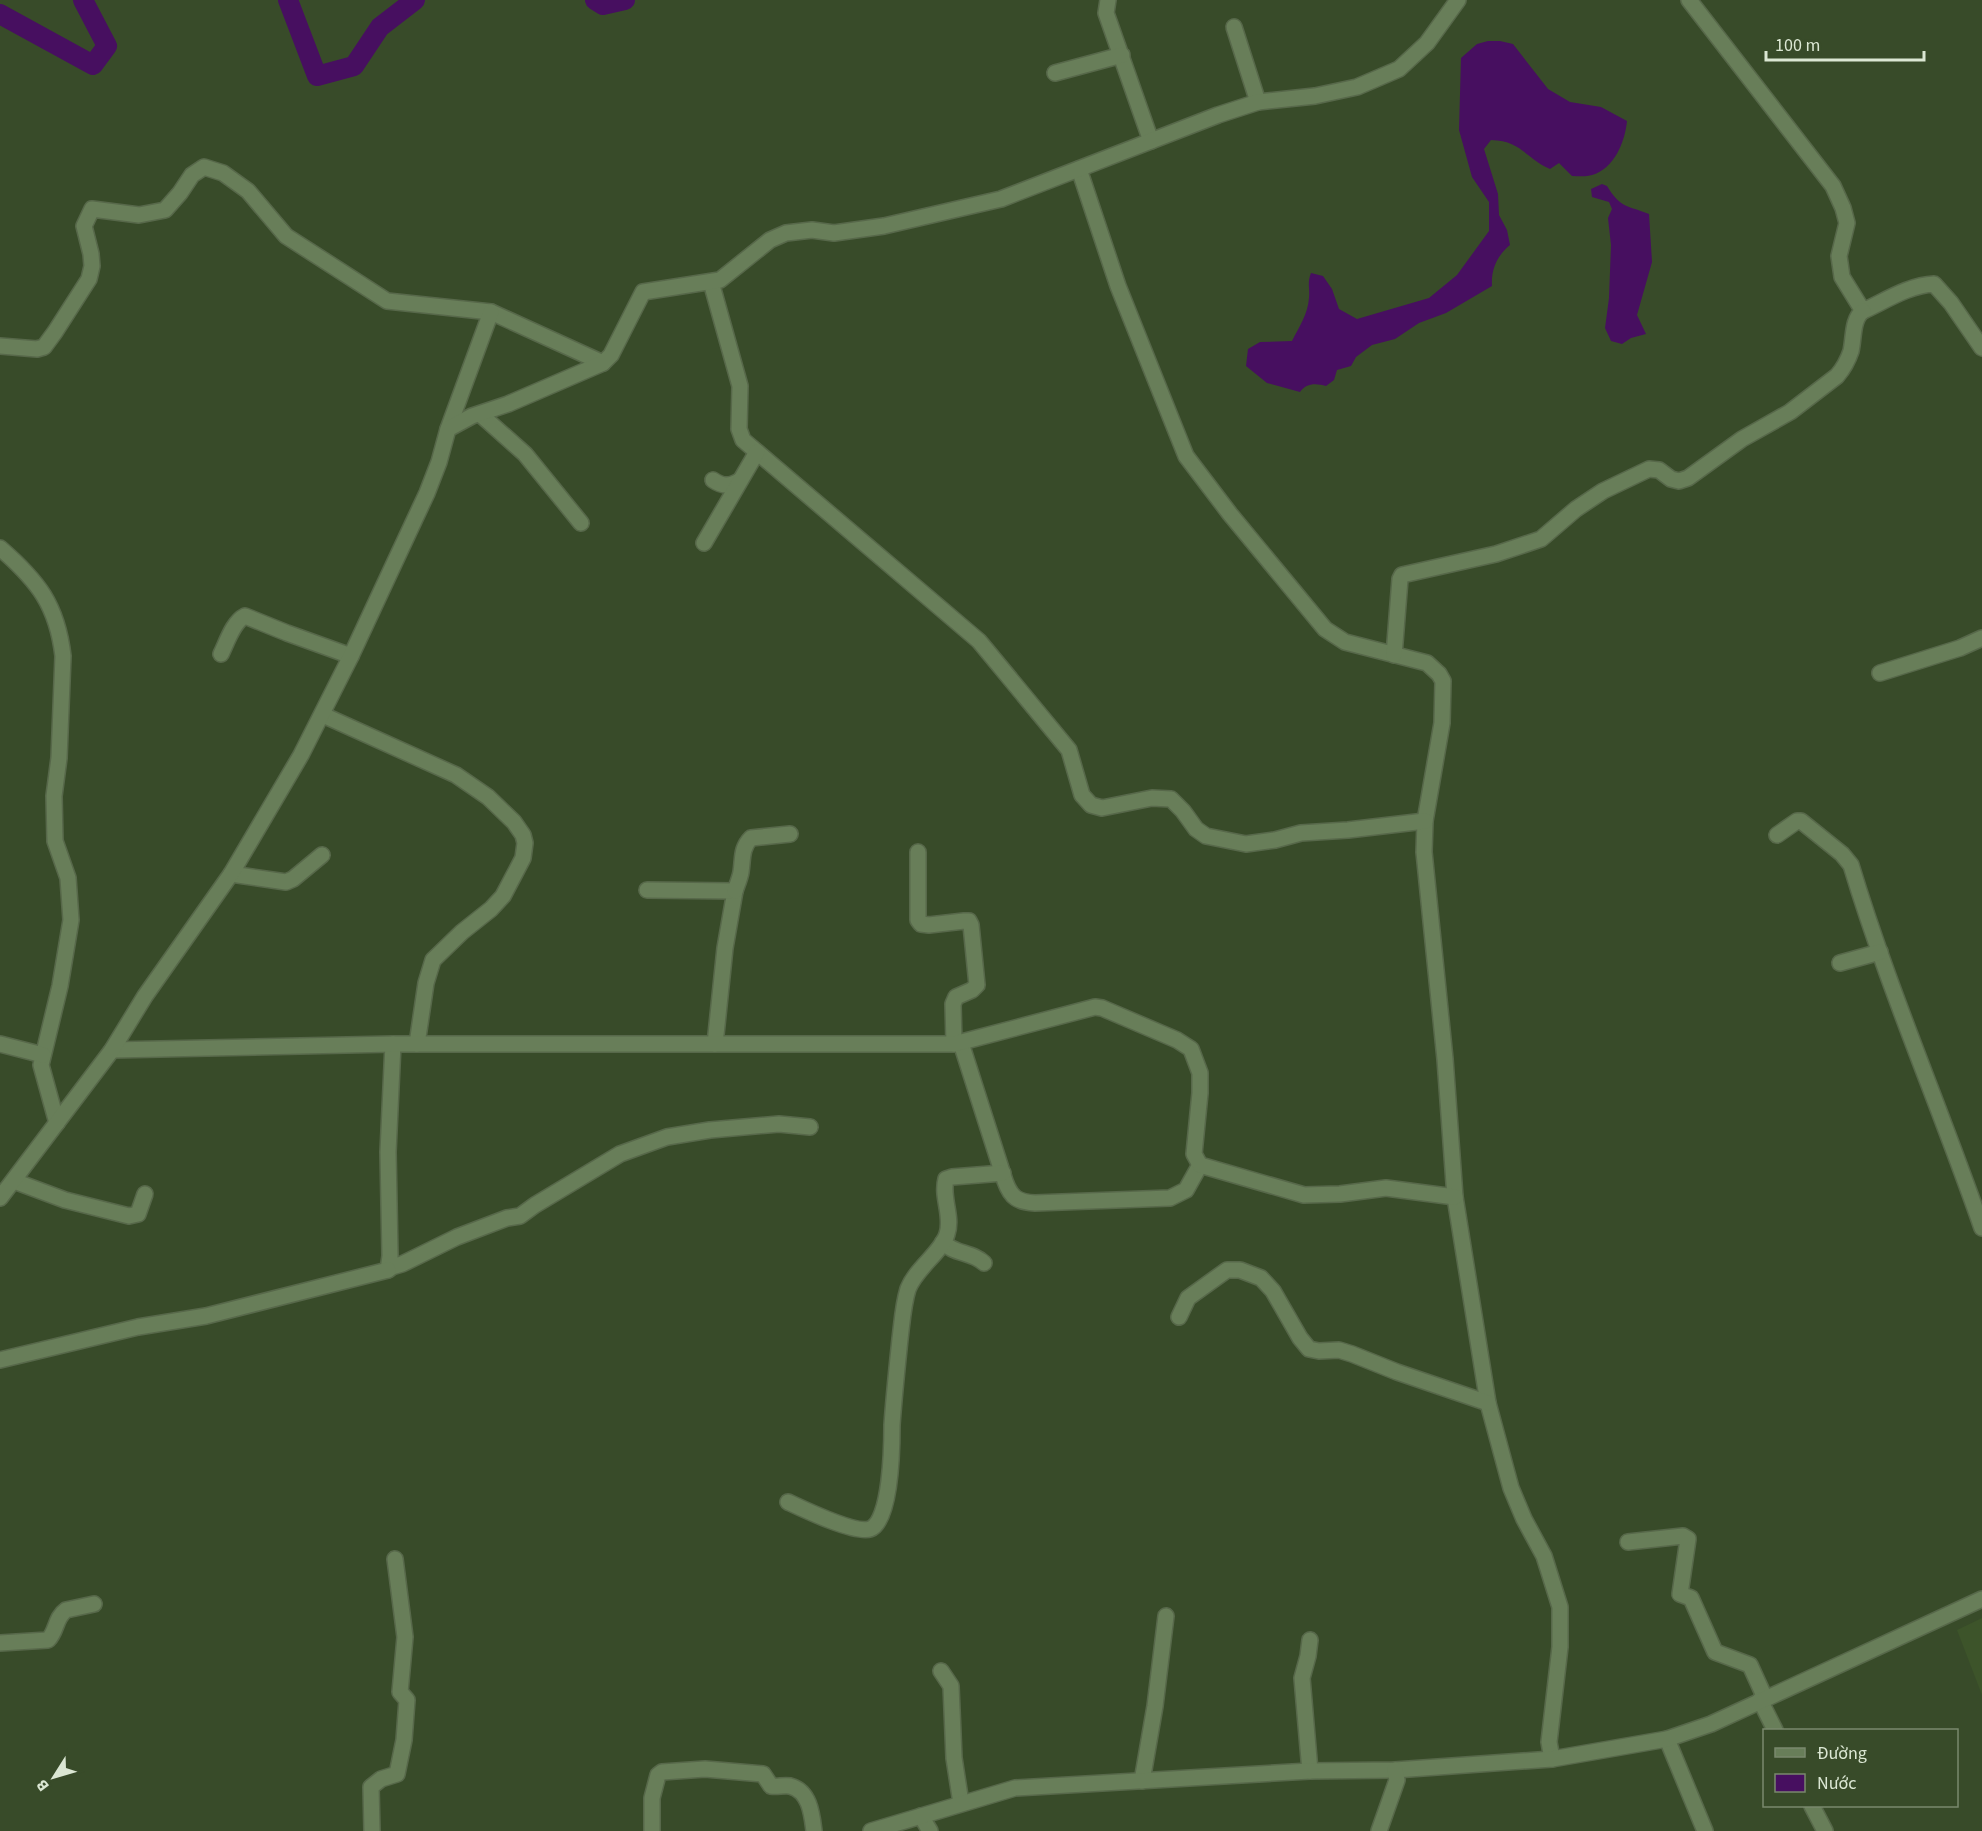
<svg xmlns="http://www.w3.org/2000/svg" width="1982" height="1831" font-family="'Source Sans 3',sans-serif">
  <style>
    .built { fill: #3d542a }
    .water { fill: #470f60 }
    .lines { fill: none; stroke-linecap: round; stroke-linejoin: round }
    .river { stroke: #470f60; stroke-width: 20 }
    .minor-casing { stroke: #57684a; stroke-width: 18 }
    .minor { stroke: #687e59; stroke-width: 15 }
  </style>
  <rect width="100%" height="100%" fill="#384b29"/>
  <polygon class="built" points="1982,1618 1982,1695 1957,1630"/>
  <g class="water">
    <path d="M1488,41H1500L1513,44L1548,89L1570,102L1601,107L1627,121C1625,142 1614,169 1592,175C1586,177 1578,176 1572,176L1559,163L1550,169C1525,158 1522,141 1491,140L1484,149L1498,194L1499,215L1507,230L1510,245C1497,256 1491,269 1492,286L1446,313L1419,323L1395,339L1372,345L1356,357L1351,366L1337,370L1334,380L1326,386C1316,383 1306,383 1300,392L1267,383L1246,366L1248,349L1260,342L1292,341C1299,327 1308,314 1309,298C1310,288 1307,283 1311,273L1323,276L1332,289L1339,309L1357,319L1429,298L1457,275L1489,231V202L1472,177L1459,130L1461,58L1477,44Z"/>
    <path d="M1602,184L1607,186C1621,209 1627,205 1649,214L1652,262L1637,315L1646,334L1631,338L1622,344L1611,341L1605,328L1609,298L1611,245L1608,218L1612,209L1609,202L1592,197L1591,189Z"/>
  </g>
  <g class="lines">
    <g class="river">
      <polyline points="288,0 317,76 354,66 380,27 415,0"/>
      <polyline points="595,0 603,5 625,0"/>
      <polyline points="0,14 93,65 107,46 83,0"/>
    </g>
    <g class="minor-casing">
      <g id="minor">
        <polyline points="1108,0 1106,13 1151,141"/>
        <path d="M1689,0L1833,186L1843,208L1847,223L1839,256L1842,277L1863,311C1885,301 1909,285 1934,284L1951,303L1982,348"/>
        <polyline points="1234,27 1258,102"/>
        <polyline points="1055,73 1122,55"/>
        <polyline points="1079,169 1118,286 1186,456 1230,514 1325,629 1345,642 1427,663 1439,674 1443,681 1442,723 1425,821 1424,852 1445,1059 1455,1197 1488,1403 1511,1488 1524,1519 1544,1556 1560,1607 1560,1647 1549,1742 1552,1759"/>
        <polyline points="711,282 740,386 739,429 743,440 979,641 1069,750 1082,795 1091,805 1102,808 1152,798 1171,799 1183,811 1196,829 1206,836 1246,844 1275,840 1301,833 1348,830 1425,821"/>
        <polyline points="0,346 37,349 44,347 55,332 89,279 92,266 91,254 84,226 92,209 139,215 165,210 180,193 192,175 204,167 223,173 248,191 286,236 387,301 491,312 603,363"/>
        <polyline points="480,414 525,454 581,523"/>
        <polyline points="448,429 491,312"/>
        <path d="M713,480C723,487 730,486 739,481"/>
        <polyline points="704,543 757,452"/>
        <path d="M0,548C38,581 57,605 63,656L59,758L54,796L55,841L68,878L71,920L60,986L41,1065L57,1123"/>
        <path d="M221,654C227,642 233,622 245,616L287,633L351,656"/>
        <path d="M1394,655L1400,579L1402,575L1496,554L1541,539L1576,509L1603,491L1649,469L1659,470L1671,479L1679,481L1688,478L1742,439L1790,412L1837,376C1843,369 1848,360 1851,351C1854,338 1852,319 1863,311"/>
        <polyline points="1880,673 1960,648 1982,638"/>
        <polyline points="323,715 456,775 488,797 514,822 523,835 525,843 523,858 503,896 491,909 462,932 433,960 426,983 417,1044"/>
        <path d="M1777,835L1797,821H1801L1842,854L1851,865C1888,988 1940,1107 1982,1228"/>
        <polyline points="918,852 918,920 921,924 929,925 964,921 969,921 971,925 977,985 972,990 956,997 953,1004 954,1044"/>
        <polyline points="231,874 286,882 293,879 322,855"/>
        <polyline points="647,890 735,891 725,948 715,1044"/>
        <path d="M735,891C737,885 740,878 741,872C743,859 741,848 751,838L790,834"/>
        <polyline points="1840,963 1880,952"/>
        <path d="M961,1043L1005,1181C1011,1198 1018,1202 1035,1203L1170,1198L1186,1190L1200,1165"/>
        <polyline points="0,1044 43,1055"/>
        <polyline points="393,1044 388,1152 390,1256 388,1270 392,1267 402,1264 457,1237 507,1218 520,1216 535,1205 620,1154 667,1137 710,1130 779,1124 810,1127"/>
        <polyline points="112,1050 393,1044 954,1044 1095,1007 1102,1008 1177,1040 1191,1049 1200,1073 1200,1093 1194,1154 1200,1165 1304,1195 1340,1194 1386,1188 1455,1197"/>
        <polyline points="14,1181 65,1200 129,1216 138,1214 145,1194"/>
        <polyline points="0,1198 112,1050 145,996 231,874 301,755 351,656 427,493 439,462 448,429 472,416 508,404 603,363 611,355 643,292 720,280 770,240 786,233 812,230 834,233 884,226 1001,199 1218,115 1258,102 1315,96 1357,87 1399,69 1427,43 1458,0"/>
        <path d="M943,1242C953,1254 973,1252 984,1263"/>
        <polyline points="1179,1317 1188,1298 1227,1270 1240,1270 1261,1278 1273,1291 1300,1338 1309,1349 1319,1351 1339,1350 1352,1354 1397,1372 1488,1403"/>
        <polyline points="0,1360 138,1327 206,1316 388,1270"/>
        <path d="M788,1502C803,1509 855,1534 870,1529C891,1522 892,1445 892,1425C894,1396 897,1368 900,1339C902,1323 903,1305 908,1289C916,1268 942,1252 947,1234C953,1216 941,1197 946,1179L952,1177L1003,1173"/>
        <polyline points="1628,1542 1683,1536 1688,1539 1680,1594 1691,1598 1715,1652 1750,1665 1765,1698"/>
        <polyline points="1310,1640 1308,1656 1302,1678 1310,1771"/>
        <path d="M0,1643L48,1640C57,1631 55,1618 66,1610L94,1604"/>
        <polyline points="941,1671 951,1686 954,1758 961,1803"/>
        <polyline points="1760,1700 1775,1730"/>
        <polyline points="1667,1739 1705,1831"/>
        <polyline points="1142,1781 1155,1706 1166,1616"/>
        <polyline points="1812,1806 1825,1831"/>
        <polyline points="921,1816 930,1831"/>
        <polyline points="372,1831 371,1787 381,1779 397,1774 404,1740 407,1700 400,1692 405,1637 395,1559"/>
        <path d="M652,1831V1798L658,1775L662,1772L705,1769L763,1774L771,1786C777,1787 784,1785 790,1786C810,1791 812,1815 814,1831"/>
        <polyline points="871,1831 1015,1788 1310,1771 1395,1770 1552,1759 1667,1739 1711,1724 1982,1599"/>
        <polyline points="1379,1831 1397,1780 1395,1770"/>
      </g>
    </g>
    <use href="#minor" class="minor"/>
  </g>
  <rect x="1763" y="1729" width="195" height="78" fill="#384b29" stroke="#79896d" stroke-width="1.5"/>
  <rect x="1775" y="1748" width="30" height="9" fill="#687e59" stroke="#79896d" stroke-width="1.5"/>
  <text x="1817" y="1759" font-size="18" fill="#dbe7d3">Đường</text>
  <rect x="1775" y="1774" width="30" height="18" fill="#470f60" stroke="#79896d" stroke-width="1.5"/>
  <text x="1817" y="1789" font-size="18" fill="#dbe7d3">Nước</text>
  <g transform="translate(54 1777) rotate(233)" stroke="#384b29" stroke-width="4.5" paint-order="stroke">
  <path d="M0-4.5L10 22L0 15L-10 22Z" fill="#dbe7d3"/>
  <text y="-9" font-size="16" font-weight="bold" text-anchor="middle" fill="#dbe7d3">B</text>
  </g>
  <path d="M1766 51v9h158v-9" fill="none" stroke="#dbe7d3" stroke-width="3"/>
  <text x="1775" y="51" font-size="18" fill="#dbe7d3" stroke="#384b29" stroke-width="4.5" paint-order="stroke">100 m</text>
</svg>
